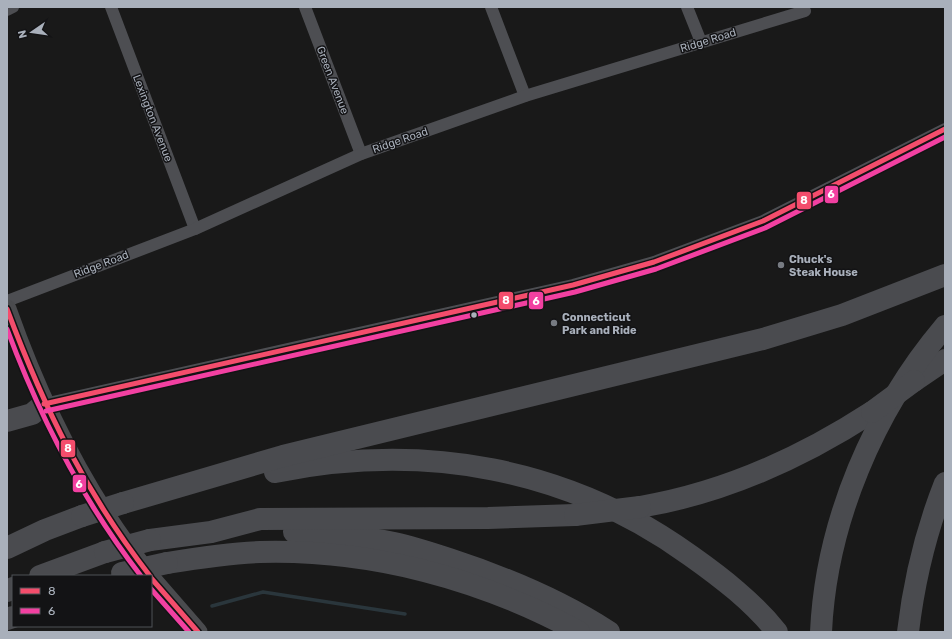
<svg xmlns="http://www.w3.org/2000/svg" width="952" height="639" font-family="Rubik,sans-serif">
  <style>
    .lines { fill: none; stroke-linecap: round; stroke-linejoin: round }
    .stream { stroke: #2a363c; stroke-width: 3.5 }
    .minor { stroke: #4d4e52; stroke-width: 12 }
    .primary { stroke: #4a4b4e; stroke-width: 19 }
    .motorway { stroke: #4a4b4f; stroke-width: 22 }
    .motorway-bridge { stroke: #4a4b4f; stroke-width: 22 }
    .bus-1-casing { stroke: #131315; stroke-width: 8 }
    .bus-2-casing { stroke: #131315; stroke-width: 8 }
    .bus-1 { stroke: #f44d6c; stroke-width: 5 }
    .bus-2 { stroke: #f240a1; stroke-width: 5 }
    .poi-dot { fill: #777b82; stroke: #131315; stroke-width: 1.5 }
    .bus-dot { fill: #a9b0bb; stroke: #131315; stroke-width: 1.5 }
    .labels { text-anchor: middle; stroke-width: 3; stroke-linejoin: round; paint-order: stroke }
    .street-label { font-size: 11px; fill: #a9b0bb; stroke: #131315 }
    .poi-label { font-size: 11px; font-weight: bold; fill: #a9b0bb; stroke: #131315; text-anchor: start }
    .line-badge { stroke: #131315; stroke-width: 1.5 }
    .badge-label { font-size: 11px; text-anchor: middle; font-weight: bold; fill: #fff }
  </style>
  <rect width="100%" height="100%" fill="#191919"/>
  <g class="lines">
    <polyline class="stream" points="212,606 263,592 405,614"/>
    <g class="minor">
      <polyline points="111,7 195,229"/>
      <polyline points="305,7 361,154"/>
      <polyline points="491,7 525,96"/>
      <polyline points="687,7 701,42"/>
      <polyline points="7,10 13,7"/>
      <polyline points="7,301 195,229 361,154 525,96 805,11"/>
      <polyline points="44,404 573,285 654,262 763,221 945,129"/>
    </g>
    <g class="primary">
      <path d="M7,309C41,405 85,496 150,576"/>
      <polyline points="151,578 198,632"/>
    </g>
    <g class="motorway">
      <polyline points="914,381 945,360"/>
      <polyline points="7,421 32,414 44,404"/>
      <path d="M275,472C423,442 568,467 691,556C722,578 753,602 777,632"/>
      <polyline points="123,503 283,456 763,339 842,315 945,275"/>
      <path d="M640,507C724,493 801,458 872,412"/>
      <path d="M294,532C327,534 361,536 394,543C412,547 431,553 449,559C504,577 560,600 609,632"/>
      <polyline points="150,540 211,532 260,519 488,518 575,515"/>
      <polyline points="7,548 45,530 82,516"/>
      <path d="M167,563C197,558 229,553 260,552C371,549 482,579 579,632"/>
      <polyline points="40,576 105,552"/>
      <polyline points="7,591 13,588"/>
      <polyline points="7,619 13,617"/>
      <path d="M821,632C826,522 874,410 945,326"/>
      <path d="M908,632C914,581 926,531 945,483"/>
    </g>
    <g class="motorway-bridge">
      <polyline points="872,412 914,381"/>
      <polyline points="575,515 640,507"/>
      <polyline points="82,516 123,503"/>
      <polyline points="105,552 150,540"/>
      <polyline points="122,573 167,563"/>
    </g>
    <g class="bus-1-casing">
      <g id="bus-1">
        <path d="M7,309C44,408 85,492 150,576"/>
        <polyline points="44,404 573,285 654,262 763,221 945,129"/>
        <polyline points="151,578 198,632"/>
      </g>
    </g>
    <g class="bus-2-casing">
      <g id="bus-2">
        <path d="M7,329C40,418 83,501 141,576"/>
        <polyline points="46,411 575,292 656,269 765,228 945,137"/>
        <polyline points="151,589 189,632"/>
      </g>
    </g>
    <use href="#bus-1" class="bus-1"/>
    <use href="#bus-2" class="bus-2"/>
  </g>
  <g class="poi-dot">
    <circle cx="781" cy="265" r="4"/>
    <circle cx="554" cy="323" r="4"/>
  </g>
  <circle class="bus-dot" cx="474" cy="315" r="3.5"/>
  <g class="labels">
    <g class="street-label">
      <text transform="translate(708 40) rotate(-17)" y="4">Ridge Road</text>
      <text transform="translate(333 80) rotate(69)" y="4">Green Avenue</text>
      <text transform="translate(153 118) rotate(69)" y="4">Lexington Avenue</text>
      <text transform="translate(400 140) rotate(-19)" y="4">Ridge Road</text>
      <text transform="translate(101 264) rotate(-21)" y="4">Ridge Road</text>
    </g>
    <g class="poi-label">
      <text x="789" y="263">Chuck's<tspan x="789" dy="13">Steak House</tspan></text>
      <text x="562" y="321">Connecticut<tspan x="562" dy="13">Park and Ride</tspan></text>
    </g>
  </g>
  <g class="line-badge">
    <rect x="824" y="185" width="15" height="19" rx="4" fill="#f240a1"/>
    <rect x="796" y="191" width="16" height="19" rx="4" fill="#f44d6c"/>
    <rect x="498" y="291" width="16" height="19" rx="4" fill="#f44d6c"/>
    <rect x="528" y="291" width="16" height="19" rx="4" fill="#f240a1"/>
    <rect x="60" y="439" width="16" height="19" rx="4" fill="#f44d6c"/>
    <rect x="72" y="474" width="15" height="19" rx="4" fill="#f240a1"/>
  </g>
  <g class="badge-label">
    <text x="831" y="198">6</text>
    <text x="804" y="204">8</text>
    <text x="506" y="304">8</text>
    <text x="536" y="305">6</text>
    <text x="68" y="452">8</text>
    <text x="79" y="488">6</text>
  </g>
  <rect width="952" height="639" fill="none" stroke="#a9b0bb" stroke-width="16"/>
  <rect x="12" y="575" width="140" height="52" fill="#131315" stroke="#4f5257"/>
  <rect x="20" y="588" width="20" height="6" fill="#f44d6c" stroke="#4f5257"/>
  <text x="48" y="595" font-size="12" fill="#a9b0bb">8</text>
  <rect x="20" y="608" width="20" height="6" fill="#f240a1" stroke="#4f5257"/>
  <text x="48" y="615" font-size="12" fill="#a9b0bb">6</text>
  <g transform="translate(32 32) rotate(257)" stroke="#131315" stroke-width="3" paint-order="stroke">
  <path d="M0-3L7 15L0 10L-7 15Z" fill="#a9b0bb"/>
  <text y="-6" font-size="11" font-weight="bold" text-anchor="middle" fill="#a9b0bb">N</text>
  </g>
</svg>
